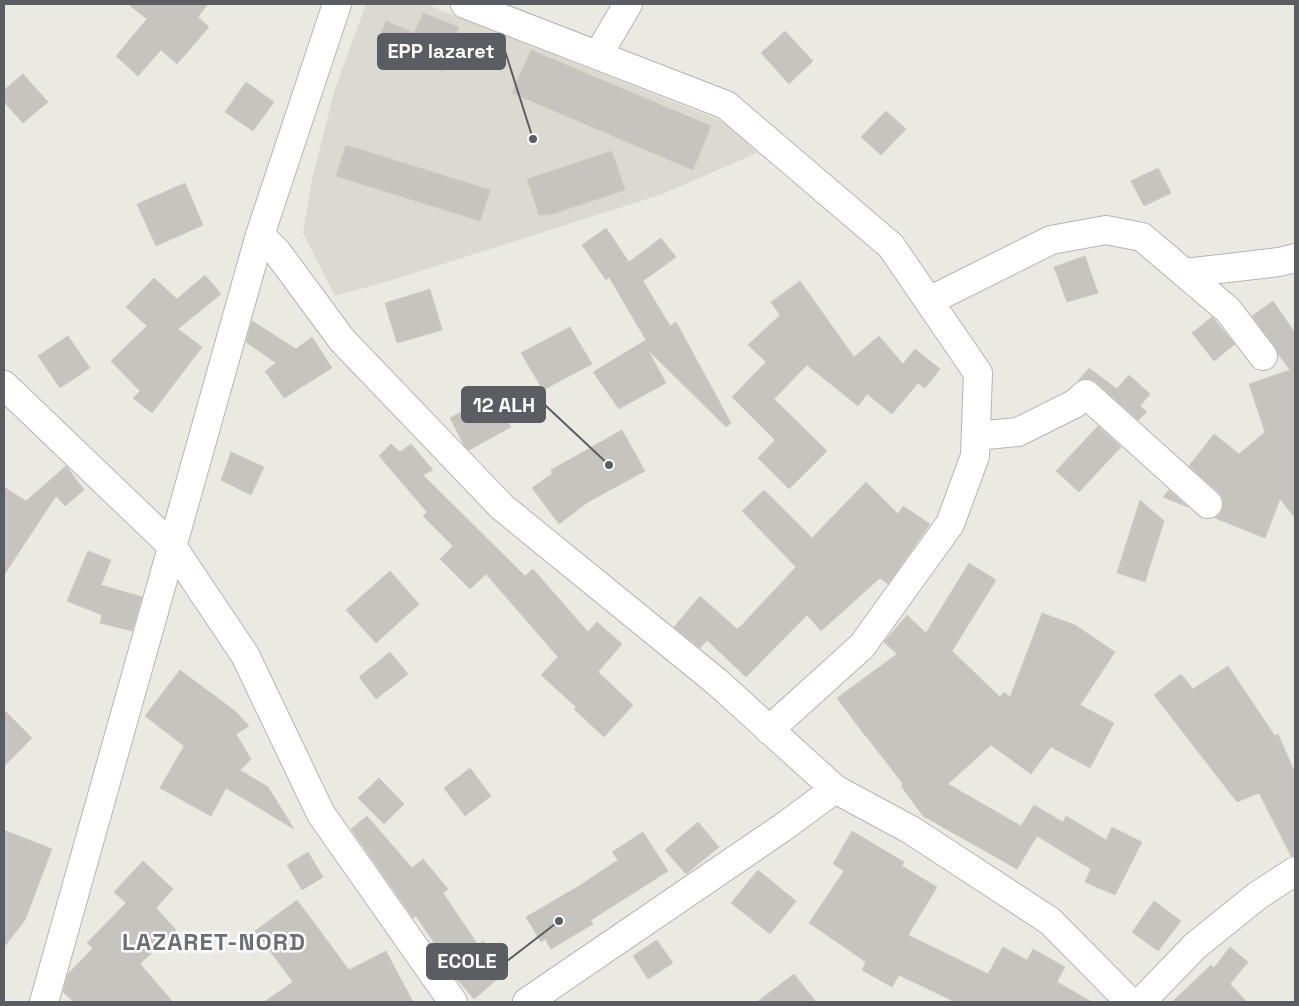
<svg xmlns="http://www.w3.org/2000/svg" width="1299" height="1006" font-family="'Space Grotesk',sans-serif">
  <style>
    .education { fill: #dbd9d0 }
    .building { fill: #c7c4bf; stroke: #cfcbc1 }
    .lines { fill: none; stroke-linecap: round; stroke-linejoin: round }
    .street-casing { stroke: #b3b4b8; stroke-width: 30 }
    .street { stroke: #fff; stroke-width: 28 }
    .labels { text-anchor: middle; stroke-width: 5; stroke-linejoin: round; paint-order: stroke }
    .district-label { font-size: 24px; font-weight: bold; letter-spacing: 1px; fill: #6c6f73; stroke: #fff }
    .leader { fill: none; stroke: #5a5d61; stroke-width: 2 }
    .callout-dot { fill: #5a5d61; stroke: #fff; stroke-width: 2 }
    .callout { fill: #5a5d61; stroke: #5a5d61; stroke-width: 2 }
    .callout-label { font-size: 20px; text-anchor: middle; font-weight: bold; fill: #fff }
  </style>
  <rect width="100%" height="100%" fill="#ebeae2"/>
  <polygon class="education" points="366,4 425,4 732,125 757,153 660,195 399,278 335,296 303,233 312,179 335,89"/>
  <g class="building">
    <polygon points="128,4 208,4 198,17 209,27 177,64 161,50 138,76 116,56 147,19"/>
    <polygon points="423,13 459,27 442,71 377,44 386,21 414,33"/>
    <polygon points="785,31 813,61 789,84 761,53"/>
    <polygon points="531,50 711,126 693,170 512,93"/>
    <polygon points="23,74 48,102 23,123 4,102 4,90"/>
    <polygon points="246,82 274,102 253,131 225,112"/>
    <polygon points="886,111 906,129 881,155 861,137"/>
    <polygon points="346,145 490,190 480,221 336,176"/>
    <polygon points="612,151 625,190 549,215 539,215 527,179"/>
    <polygon points="1158,168 1171,193 1144,206 1131,181"/>
    <polygon points="185,183 203,225 156,246 137,204"/>
    <polygon points="606,228 629,262 661,238 676,257 643,281 670,326 676,322 731,423 726,427 648,350 666,383 619,409 593,372 646,340 609,277 606,280 582,245"/>
    <polygon points="1085,256 1098,293 1067,302 1054,267"/>
    <polygon points="205,275 221,294 178,329 202,347 152,413 133,398 140,391 111,361 147,326 126,307 154,278 177,299"/>
    <polygon points="800,281 854,357 879,336 903,364 915,349 940,369 925,388 918,383 892,414 867,394 858,406 807,365 774,399 827,451 789,489 758,458 775,440 732,397 766,362 748,345 780,315 771,302"/>
    <polygon points="430,289 442,330 397,343 385,303"/>
    <polygon points="1273,301 1295,333 1295,518 1280,499 1265,538 1215,518 1220,514 1223,508 1223,499 1218,492 1189,466 1214,434 1239,454 1265,432 1249,384 1290,370 1278,354 1275,347 1252,316"/>
    <polygon points="1212,317 1235,344 1214,361 1192,333"/>
    <polygon points="252,321 296,349 312,337 332,368 284,398 265,371 276,363 246,342"/>
    <polygon points="570,327 592,364 543,390 521,353"/>
    <polygon points="68,336 90,368 60,388 38,356"/>
    <polygon points="1089,368 1117,389 1129,375 1150,394 1140,406 1147,412 1138,420 1096,382 1090,379 1083,379 1078,381"/>
    <polygon points="494,394 511,427 469,450 464,445 450,418"/>
    <polygon points="1098,426 1121,447 1079,492 1056,471"/>
    <polygon points="622,430 645,471 588,502 559,524 532,488 552,474 551,470"/>
    <polygon points="391,444 400,452 411,444 433,470 423,475 525,576 533,569 588,632 597,622 622,644 598,672 633,705 604,737 574,709 576,707 541,675 558,657 486,574 470,589 440,559 453,546 423,516 427,512 379,456"/>
    <polygon points="231,452 264,467 251,495 221,480"/>
    <polygon points="66,466 84,490 65,506 56,496 4,575 4,487 26,501"/>
    <polygon points="866,482 898,514 903,506 930,524 888,584 880,578 821,631 807,615 746,677 707,640 700,648 674,627 700,596 737,629 739,628 796,567 742,511 764,490 812,538"/>
    <polygon points="1169,490 1188,507 1163,497"/>
    <polygon points="1140,500 1164,521 1145,582 1117,573"/>
    <polygon points="88,551 111,560 101,585 142,597 132,631 100,623 102,615 67,601"/>
    <polygon points="969,563 996,580 952,651 1000,697 1004,692 1010,697 1042,613 1075,625 1115,652 1080,705 1114,723 1090,768 1051,747 1031,774 991,745 948,784 1021,826 1034,805 1063,822 1066,816 1106,840 1112,827 1142,842 1115,895 1085,882 1091,869 1037,836 1017,869 923,816 901,786 903,784 866,736 866,737 837,698 897,654 884,642 907,615 926,633"/>
    <polygon points="390,571 419,604 376,643 346,610"/>
    <polygon points="390,652 408,674 376,699 359,677"/>
    <polygon points="1228,666 1275,736 1278,734 1295,773 1295,856 1291,856 1259,793 1237,802 1154,695 1181,674 1193,689"/>
    <polygon points="180,670 235,711 249,726 236,734 251,759 240,770 268,787 294,829 226,788 211,816 160,788 184,746 145,716"/>
    <polygon points="4,710 32,738 4,766"/>
    <polygon points="470,768 491,796 465,816 444,788"/>
    <polygon points="379,778 404,804 384,824 358,798"/>
    <polygon points="367,816 412,868 423,859 448,889 443,893 478,945 483,941 508,970 474,999 452,973 449,969 451,968 416,916 413,918 351,829"/>
    <polygon points="698,822 719,847 686,874 665,850"/>
    <polygon points="4,830 52,849 25,920 4,947"/>
    <polygon points="852,831 904,862 902,866 937,887 908,935 988,974 1003,947 1027,960 1033,949 1065,967 1057,982 1092,1002 955,1002 899,975 892,987 862,970 866,962 809,923 844,871 833,864"/>
    <polygon points="643,832 668,871 591,920 593,924 551,949 545,939 541,942 526,917 579,886 618,860 612,852"/>
    <polygon points="308,852 323,877 302,890 287,865"/>
    <polygon points="143,861 173,889 156,908 176,930 140,964 173,1002 74,1002 63,992 68,974 93,948 87,943 126,903 114,892"/>
    <polygon points="758,870 796,901 770,934 731,903"/>
    <polygon points="297,900 349,970 386,951 413,1002 264,1002 293,982 255,931"/>
    <polygon points="1154,901 1181,921 1158,951 1132,932"/>
    <polygon points="657,940 673,963 648,979 633,956"/>
    <polygon points="1230,947 1248,962 1230,984 1247,1002 1172,1002 1211,965 1214,968"/>
    <polygon points="794,974 816,1002 757,1002"/>
  </g>
  <g class="lines">
    <g class="street-casing">
      <g id="street">
        <polyline points="465,4 726,105 891,246 978,373 975,456 950,524 862,646 769,730"/>
        <polyline points="598,55 628,4"/>
        <polyline points="260,235 277,252 342,340 502,507 717,682 835,789 911,830 1050,921 1130,1002"/>
        <polyline points="1185,273 1279,262 1295,258"/>
        <polyline points="929,301 1051,240 1106,230 1142,237 1228,310 1263,356"/>
        <polyline points="4,385 172,546 245,655 321,814 453,1002"/>
        <polyline points="976,436 1018,432 1074,404 1086,394 1208,504"/>
        <polyline points="44,1002 260,235 337,4"/>
        <polyline points="527,1002 782,828 835,789"/>
        <polyline points="1141,1002 1195,946 1257,896 1295,871"/>
      </g>
    </g>
    <use href="#street" class="street"/>
  </g>
  <g class="labels">
    <g class="district-label">
      <text x="214" y="950">LAZARET-NORD</text>
    </g>
  </g>
  <path class="leader" d="M533 139L505 51M609 465L545 405M559 921L507 961"/>
  <g class="callout-dot">
    <circle cx="533" cy="139" r="5"/>
    <circle cx="609" cy="465" r="5"/>
    <circle cx="559" cy="921" r="5"/>
  </g>
  <g class="callout">
    <rect x="378" y="34" width="127" height="35" rx="5"/>
    <rect x="462" y="387" width="83" height="35" rx="5"/>
    <rect x="427" y="944" width="80" height="35" rx="5"/>
  </g>
  <g class="callout-label">
    <text x="441" y="58">EPP lazaret</text>
    <text x="504" y="412">12 ALH</text>
    <text x="467" y="968">ECOLE</text>
  </g>
  <rect width="1299" height="1006" fill="none" stroke="#5a5d61" stroke-width="10"/>
</svg>
